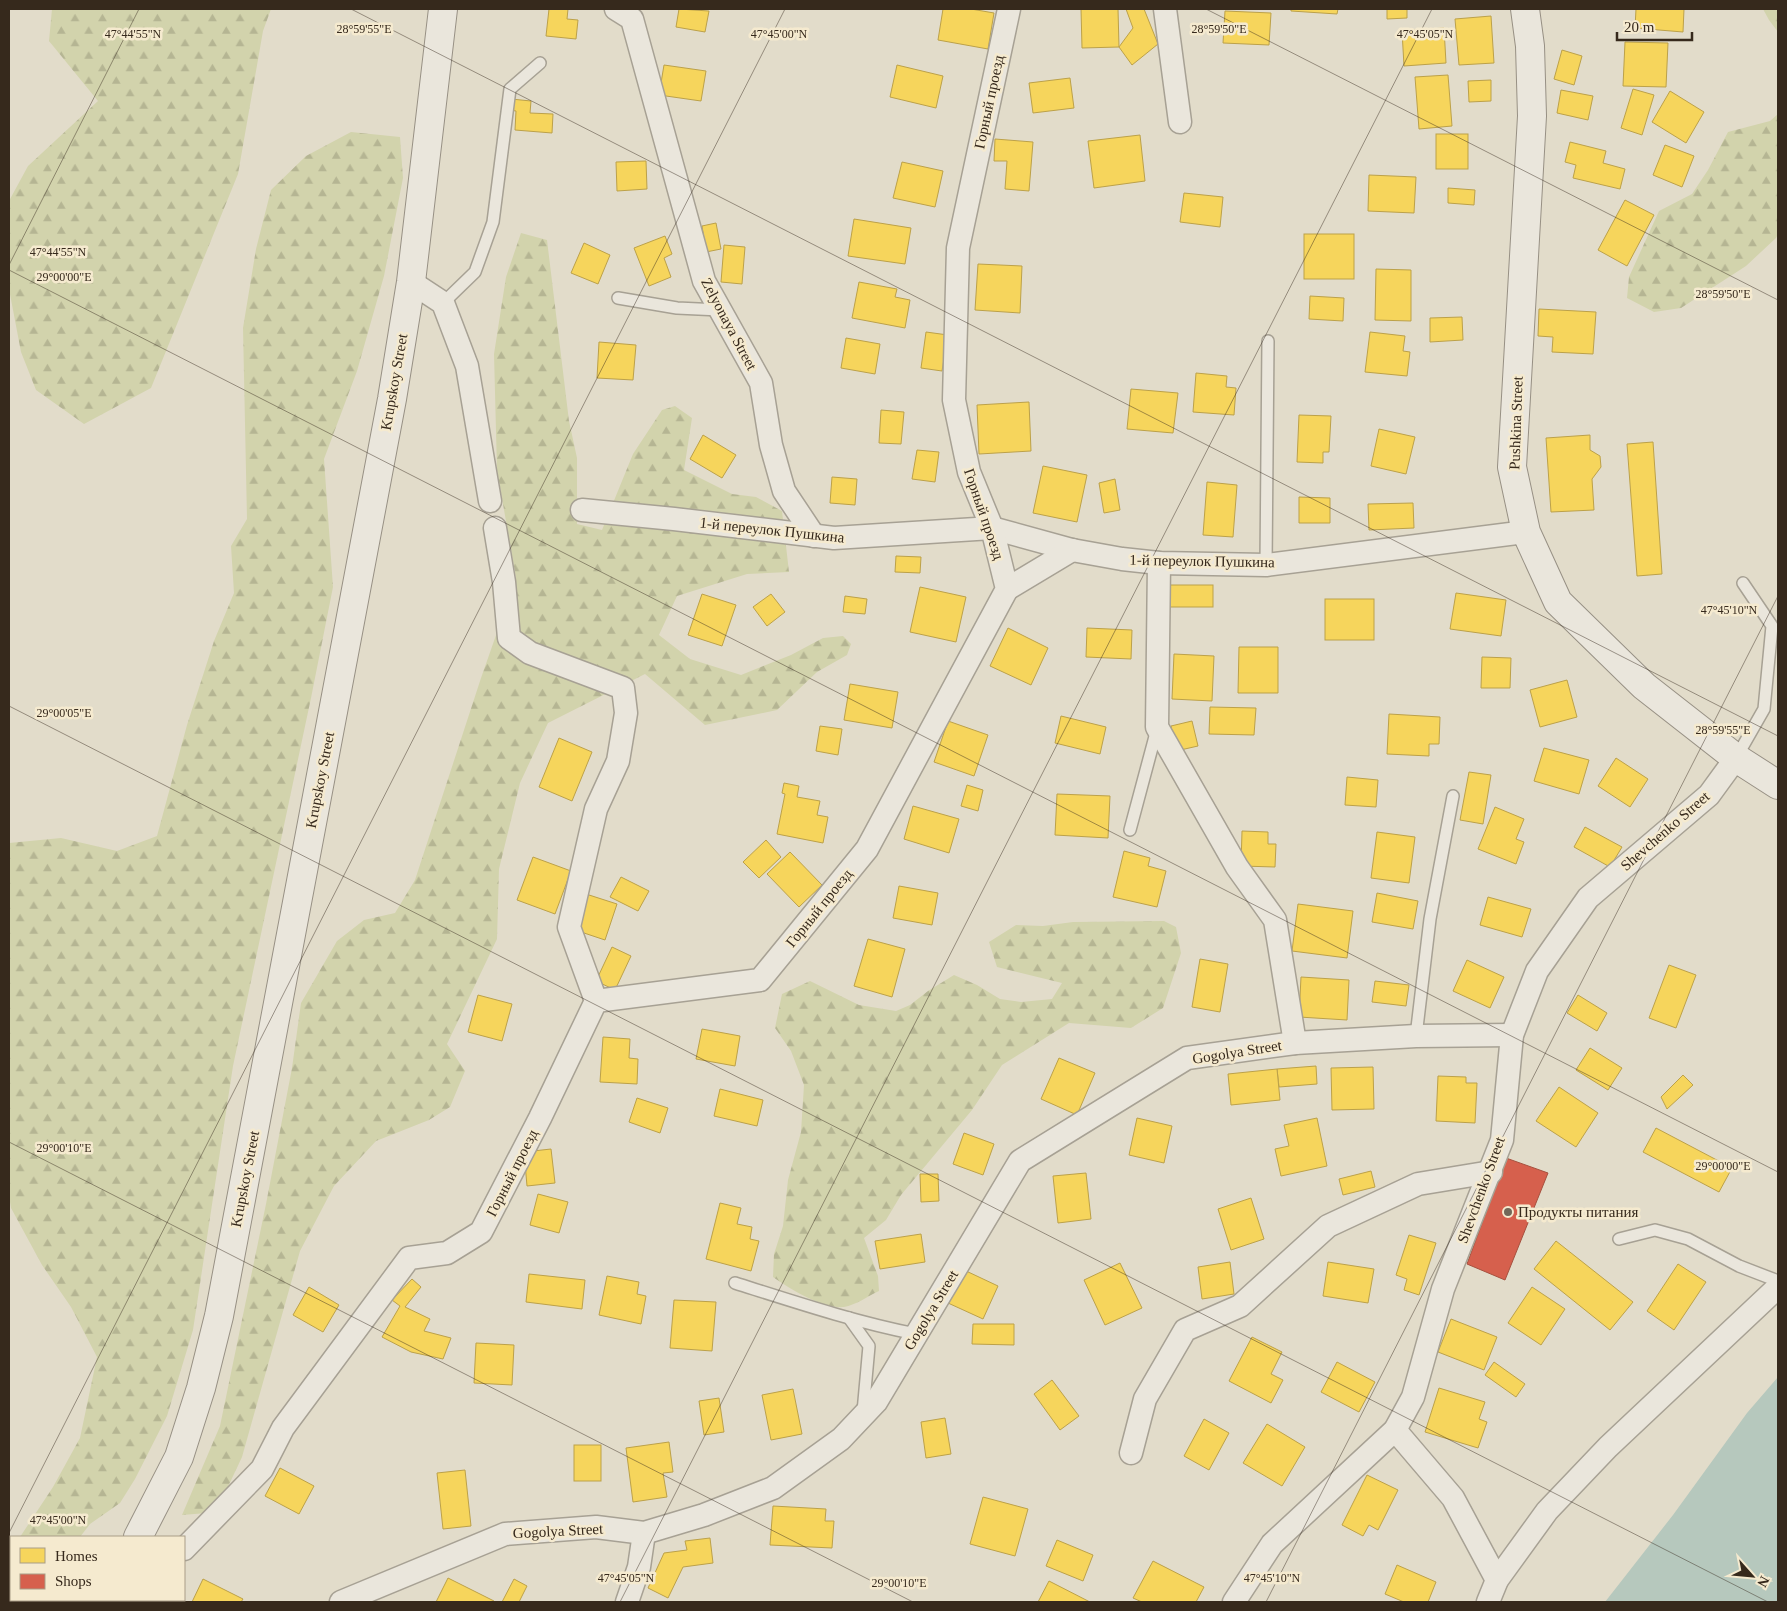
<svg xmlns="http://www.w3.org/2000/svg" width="1787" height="1611" font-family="Georgia,serif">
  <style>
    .forest { fill: url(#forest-firs) }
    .water { fill: #b6c8bd }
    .homes { fill: #f6d55c; stroke: #bca149 }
    .shops { fill: #d6604d; stroke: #a6503e }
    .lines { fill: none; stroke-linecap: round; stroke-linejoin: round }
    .lane-casing { stroke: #a7a194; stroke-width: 14 }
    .street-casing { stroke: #a7a194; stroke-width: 25 }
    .secondary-casing { stroke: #979084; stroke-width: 30 }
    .lane { stroke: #eae6dc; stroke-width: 11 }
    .street { stroke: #eae6dc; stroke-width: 22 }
    .secondary { stroke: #eae6dc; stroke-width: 28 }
    .ticks { fill: none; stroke: #36291c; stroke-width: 1; stroke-opacity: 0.45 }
    .poi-dot { fill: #726859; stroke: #f5eacf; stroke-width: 2 }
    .labels { text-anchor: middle; stroke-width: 5; stroke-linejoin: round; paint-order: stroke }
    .street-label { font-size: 15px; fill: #36291c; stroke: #f5eacf }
    .poi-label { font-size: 15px; fill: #36291c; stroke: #f5eacf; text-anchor: start }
    .ticks-label { font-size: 12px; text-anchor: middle; fill: #36291c; stroke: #f5eacf; stroke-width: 5; stroke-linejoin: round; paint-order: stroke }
  </style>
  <defs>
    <pattern id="forest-firs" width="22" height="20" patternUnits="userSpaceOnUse" patternTransform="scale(1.25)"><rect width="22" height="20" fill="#d2d3ac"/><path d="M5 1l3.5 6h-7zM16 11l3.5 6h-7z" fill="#b5b593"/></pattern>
  </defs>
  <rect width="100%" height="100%" fill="#e2dcca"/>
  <g class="forest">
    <polygon points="52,9 271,9 263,31 238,174 151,388 84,424 36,390 21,352 9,289 9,201 28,166 98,101 49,41"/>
    <polygon points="1763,9 1778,9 1778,32 1769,20"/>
    <polygon points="1778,114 1778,234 1776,238 1746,266 1681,308 1654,312 1627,298 1629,277 1659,211 1692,194 1708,170 1728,132 1770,121"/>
    <polygon points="351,132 400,137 403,178 384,276 357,371 324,459 333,587 311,698 233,1066 193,1330 167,1416 135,1479 120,1503 90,1524 80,1537 20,1537 53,1487 80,1438 97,1357 71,1307 42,1265 11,1208 9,1196 9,843 61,838 117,851 157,836 187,725 214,641 234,593 231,546 247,519 243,328 256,249 271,190 306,156"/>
    <polygon points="521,233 547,240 569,421 577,458 577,524 602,530 633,454 662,410 675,406 692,418 684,470 732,494 756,497 782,511 789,572 747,574 677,596 659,635 690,659 741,675 791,655 823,638 843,636 851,644 847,655 817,672 777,710 705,725 645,674 548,723 520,783 499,869 497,939 447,1044 465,1071 450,1107 429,1120 376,1141 334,1186 300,1251 242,1457 226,1491 207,1513 182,1515 220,1426 266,1204 292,1068 301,1003 337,941 364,920 395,913 415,880 481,678 516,578 497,470 494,354 506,277"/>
    <path d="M1164,921L1176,927L1181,953L1163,1008L1131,1028L1069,1023L1002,1065L972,1110L901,1195L886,1220L864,1238L878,1276L879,1291C868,1296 856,1305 844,1307C822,1309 790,1289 773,1277L774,1254L783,1226L788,1180L801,1132L804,1085L791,1051L775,1028L782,994L810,981L859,1005L896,1011L910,1005L928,991L954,975L977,985L1000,999L1021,1002L1052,999L1062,983L997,967L989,942L1016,925L1043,926L1073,922Z"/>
    <polygon points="11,1552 11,1600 58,1600 58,1602 9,1602 9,1555"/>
  </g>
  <polygon class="water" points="1778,1377 1778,1602 1605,1602 1673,1515 1747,1413"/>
  <g class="homes">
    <polygon points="549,9 568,9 567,19 578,20 576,39 546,36"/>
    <polygon points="679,9 709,11 705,32 676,27"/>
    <polygon points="943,9 971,9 994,13 988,49 938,40"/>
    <polygon points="1081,9 1118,9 1119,47 1082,48"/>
    <polygon points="1126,9 1144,9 1158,44 1132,65 1119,47 1133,28"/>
    <polygon points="1291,9 1338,9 1337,14 1291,11"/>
    <polygon points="1387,9 1407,9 1407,18 1387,19"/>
    <polygon points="1636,9 1684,9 1683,32 1635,28"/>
    <polygon points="1225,11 1271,13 1269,45 1223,43"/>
    <polygon points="1491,16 1494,63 1459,65 1455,19"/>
    <polygon points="1444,28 1446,63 1404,66 1402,31"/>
    <polygon points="1625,42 1668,43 1666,87 1623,86"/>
    <polygon points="1562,50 1582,56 1574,85 1554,79"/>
    <polygon points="664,65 706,71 701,101 659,95"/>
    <polygon points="897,65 943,76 936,108 890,97"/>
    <polygon points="1448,75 1452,126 1419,129 1415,77"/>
    <polygon points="1070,78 1074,108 1033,113 1029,83"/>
    <polygon points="1491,80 1491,101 1469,102 1468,81"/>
    <polygon points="1633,89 1654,95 1642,135 1621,128"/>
    <polygon points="1561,90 1593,96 1588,120 1557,113"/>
    <polygon points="1670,91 1704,112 1686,143 1652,122"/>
    <polygon points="511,99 531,101 530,113 553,114 552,133 515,130 516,111 510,110"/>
    <rect x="1436" y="134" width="32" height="35"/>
    <polygon points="1140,135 1145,181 1094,188 1088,141"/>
    <polygon points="995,139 1033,142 1029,191 1005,189 1007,161 994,161"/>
    <polygon points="1570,142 1606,151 1603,163 1625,169 1620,189 1573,178 1576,165 1565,162"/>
    <polygon points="1665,145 1694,156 1682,187 1653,175"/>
    <polygon points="646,161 647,189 617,191 616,162"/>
    <polygon points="902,162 943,171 935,207 893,198"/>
    <polygon points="1369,175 1416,177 1414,213 1368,211"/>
    <polygon points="1448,188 1475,190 1474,205 1448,203"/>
    <polygon points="1184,193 1223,197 1220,227 1180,222"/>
    <polygon points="1625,200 1654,215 1627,266 1598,250"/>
    <polygon points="854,219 911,228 905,264 848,256"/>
    <polygon points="716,223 721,249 706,252 702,226"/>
    <rect x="1304" y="234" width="50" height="45"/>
    <polygon points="665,236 672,254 664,258 671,277 649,286 634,248"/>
    <polygon points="584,243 610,255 598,284 571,273"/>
    <polygon points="724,245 745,247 742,284 721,282"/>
    <polygon points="978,264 1022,266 1020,313 975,310"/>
    <polygon points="1376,269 1411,270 1411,321 1375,320"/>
    <polygon points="859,282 897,289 895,297 910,300 905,328 852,318"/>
    <polygon points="1310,296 1344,298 1343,321 1309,319"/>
    <polygon points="1539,309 1596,312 1593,354 1552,352 1553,337 1538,336"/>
    <polygon points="1462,317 1463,340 1430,342 1430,318"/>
    <polygon points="926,332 948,335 942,371 921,368"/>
    <polygon points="1370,332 1405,336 1403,351 1410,352 1407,376 1365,372"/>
    <polygon points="846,338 880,344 875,374 841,368"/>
    <polygon points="599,342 636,345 633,380 597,378"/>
    <polygon points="1196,373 1227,376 1226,387 1236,388 1234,415 1193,412"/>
    <polygon points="1131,389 1178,393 1173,433 1127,429"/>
    <polygon points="1029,402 1031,451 979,454 977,405"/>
    <polygon points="881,410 904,412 901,444 879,443"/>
    <polygon points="1299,415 1331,416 1329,452 1323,452 1323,463 1297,462"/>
    <polygon points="1379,429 1415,437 1406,474 1371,466"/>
    <polygon points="703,435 736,455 722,478 690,459"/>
    <polygon points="1590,435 1590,450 1600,456 1601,467 1592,479 1594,510 1551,512 1546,438"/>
    <polygon points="1653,442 1662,574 1637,576 1627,444"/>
    <polygon points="917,450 939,452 935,482 912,479"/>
    <polygon points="1043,466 1087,475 1077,522 1033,513"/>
    <polygon points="832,477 857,479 855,505 830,503"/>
    <polygon points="1115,479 1120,510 1104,513 1099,483"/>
    <polygon points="1207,482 1237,485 1233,537 1203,535"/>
    <polygon points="1299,497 1330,498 1330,523 1299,523"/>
    <polygon points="1413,503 1414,528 1369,530 1368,504"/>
    <polygon points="896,556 921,557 920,573 895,572"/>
    <rect x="1169" y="585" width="44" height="22"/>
    <polygon points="920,587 966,597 956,642 910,632"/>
    <polygon points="1456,593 1506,600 1501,636 1450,629"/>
    <polygon points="702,594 736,605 722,646 688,635"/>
    <polygon points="771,594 785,612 767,626 753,607"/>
    <polygon points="845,596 867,599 865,614 843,612"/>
    <rect x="1325" y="599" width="49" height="41"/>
    <polygon points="1008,628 1048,648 1031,685 990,666"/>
    <polygon points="1087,628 1132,630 1131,659 1086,657"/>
    <polygon points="1239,647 1278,647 1278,693 1238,693"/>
    <polygon points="1174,654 1214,656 1212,701 1172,699"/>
    <polygon points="1482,657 1511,658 1510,688 1481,688"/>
    <polygon points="1567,680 1577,717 1540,727 1530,690"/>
    <polygon points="850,684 898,692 892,728 844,720"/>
    <polygon points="1210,707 1256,708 1254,735 1209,734"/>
    <polygon points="1389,714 1440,717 1439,744 1429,744 1429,756 1387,754"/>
    <polygon points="1061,716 1106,727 1100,754 1055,743"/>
    <polygon points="948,721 988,735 974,776 934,762"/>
    <polygon points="1192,721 1198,746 1176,751 1171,726"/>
    <polygon points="820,726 842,729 838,755 816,751"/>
    <polygon points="559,738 592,752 572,801 539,787"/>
    <polygon points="1544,748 1589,760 1579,794 1534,781"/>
    <polygon points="1616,758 1648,779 1630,807 1598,786"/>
    <polygon points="1469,772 1491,775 1483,824 1460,820"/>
    <polygon points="1347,777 1378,780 1376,807 1345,805"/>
    <polygon points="784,783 799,786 797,797 820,801 817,815 828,817 823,843 777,834 785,794 782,793"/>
    <polygon points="967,785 983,790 978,811 961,806"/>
    <polygon points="1057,794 1110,796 1108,838 1055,835"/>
    <polygon points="913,806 959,819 949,853 904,839"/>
    <polygon points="1495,807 1524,819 1516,839 1524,842 1516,864 1478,849"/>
    <polygon points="1585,827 1622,847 1610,867 1574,847"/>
    <polygon points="1242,831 1268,832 1268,844 1276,844 1275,867 1241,866"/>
    <polygon points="1377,832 1415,837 1409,883 1371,878"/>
    <polygon points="766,840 781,857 759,878 743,862"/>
    <polygon points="1124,851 1150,858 1148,866 1166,871 1157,907 1113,897"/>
    <polygon points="790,852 822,885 799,907 767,874"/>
    <polygon points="533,857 571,871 555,914 517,900"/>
    <polygon points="621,877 649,891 638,911 610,897"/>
    <polygon points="899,886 938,893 932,925 893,918"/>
    <polygon points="1377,893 1418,901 1413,929 1372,922"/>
    <polygon points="586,894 617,904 605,940 575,930"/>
    <polygon points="1488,897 1531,909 1522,937 1480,925"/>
    <polygon points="1298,904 1353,911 1347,958 1292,951"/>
    <polygon points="868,939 905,949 892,997 854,986"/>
    <polygon points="612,947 631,956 615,990 596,981"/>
    <polygon points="1200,959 1228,964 1220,1012 1192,1007"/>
    <polygon points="1467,960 1504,977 1490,1008 1453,991"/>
    <polygon points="1669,965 1696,975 1676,1028 1649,1018"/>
    <polygon points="1301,977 1349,980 1347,1020 1299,1017"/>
    <polygon points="1375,981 1409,985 1406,1006 1372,1002"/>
    <polygon points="478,995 512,1004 502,1041 468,1032"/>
    <polygon points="1578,995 1607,1013 1597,1031 1567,1013"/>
    <polygon points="702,1029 740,1036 735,1066 696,1059"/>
    <polygon points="603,1037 630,1039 629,1058 638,1059 637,1084 600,1082"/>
    <polygon points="1590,1048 1622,1068 1608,1090 1576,1070"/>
    <polygon points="1059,1058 1095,1073 1077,1115 1041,1099"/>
    <polygon points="1316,1066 1317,1084 1279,1087 1277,1069"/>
    <polygon points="1373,1067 1374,1109 1332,1110 1331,1068"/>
    <polygon points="1277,1069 1280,1100 1231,1105 1228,1074"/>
    <polygon points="1683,1075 1693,1085 1667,1109 1661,1097"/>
    <polygon points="1438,1076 1466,1077 1466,1083 1477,1083 1475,1123 1436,1121"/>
    <polygon points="1559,1087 1598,1113 1576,1147 1536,1121"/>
    <polygon points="720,1089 763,1100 757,1126 714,1116"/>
    <polygon points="637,1098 668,1108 660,1133 629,1122"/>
    <polygon points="1137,1118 1172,1126 1164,1163 1129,1155"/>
    <polygon points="1317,1118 1327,1166 1281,1176 1275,1149 1289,1146 1284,1125"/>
    <polygon points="1656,1128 1732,1168 1719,1192 1643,1152"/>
    <polygon points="964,1133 994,1144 983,1175 953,1164"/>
    <polygon points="551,1149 555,1183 527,1186 524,1152"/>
    <polygon points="1371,1171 1375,1187 1343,1195 1339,1179"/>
    <polygon points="1086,1173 1091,1219 1058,1223 1053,1176"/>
    <polygon points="920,1174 938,1174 939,1201 921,1202"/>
    <polygon points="538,1194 568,1202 559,1233 530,1225"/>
    <polygon points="1251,1198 1264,1239 1231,1250 1218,1209"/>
    <polygon points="720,1203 741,1208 737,1224 752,1227 750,1239 759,1241 751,1271 706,1259"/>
    <polygon points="921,1234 925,1262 880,1269 875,1241"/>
    <polygon points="1409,1235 1436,1243 1419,1295 1404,1290 1407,1279 1396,1275"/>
    <polygon points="1556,1241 1633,1302 1610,1330 1534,1269"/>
    <polygon points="1230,1262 1234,1294 1202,1299 1198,1267"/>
    <polygon points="1328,1262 1374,1269 1368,1303 1323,1296"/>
    <polygon points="1120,1263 1142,1308 1105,1325 1084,1280"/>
    <polygon points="1678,1264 1706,1282 1674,1330 1647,1311"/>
    <polygon points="964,1270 998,1286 983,1319 948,1303"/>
    <polygon points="529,1274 585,1280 582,1309 526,1302"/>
    <polygon points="607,1276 639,1282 637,1294 646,1296 641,1324 599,1315"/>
    <polygon points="412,1279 421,1287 405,1307 430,1319 424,1331 451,1338 443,1359 411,1352 382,1337 400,1306 392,1300"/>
    <polygon points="309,1287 339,1305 323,1332 293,1315"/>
    <polygon points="1532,1287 1565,1309 1541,1345 1508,1323"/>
    <polygon points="674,1300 716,1302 712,1351 670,1348"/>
    <polygon points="1451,1319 1497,1337 1484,1370 1438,1352"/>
    <polygon points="973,1324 1014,1324 1014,1345 972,1344"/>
    <polygon points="1252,1337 1282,1352 1271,1374 1283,1380 1271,1403 1229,1381"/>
    <polygon points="476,1343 514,1345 512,1385 474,1383"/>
    <polygon points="1337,1362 1375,1382 1359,1412 1321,1392"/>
    <polygon points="1494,1362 1525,1384 1516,1397 1485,1375"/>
    <polygon points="1052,1380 1079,1416 1060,1430 1034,1394"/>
    <polygon points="1439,1388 1485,1402 1479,1419 1487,1422 1478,1448 1425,1432"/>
    <polygon points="793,1389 802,1434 771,1440 762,1395"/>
    <polygon points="719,1398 724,1432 704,1435 699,1401"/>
    <polygon points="945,1418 951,1454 926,1458 921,1422"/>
    <polygon points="1204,1419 1229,1433 1209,1470 1184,1456"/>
    <polygon points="1267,1424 1305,1447 1282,1486 1243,1463"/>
    <polygon points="669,1442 673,1472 663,1473 667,1497 633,1502 626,1448"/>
    <rect x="574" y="1445" width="27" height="36"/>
    <polygon points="280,1468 314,1486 299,1514 265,1496"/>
    <polygon points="465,1470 471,1526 443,1529 437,1473"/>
    <polygon points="1367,1475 1398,1490 1378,1530 1369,1525 1363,1536 1342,1525"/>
    <polygon points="983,1497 1028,1509 1015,1556 970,1544"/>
    <polygon points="773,1506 826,1509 825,1521 834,1521 832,1548 770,1545"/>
    <polygon points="710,1538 713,1563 683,1567 668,1598 648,1588 664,1553 687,1550 685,1541"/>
    <polygon points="1057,1540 1093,1555 1083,1581 1046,1566"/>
    <polygon points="1153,1561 1204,1587 1196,1602 1142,1602 1133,1598"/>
    <polygon points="1397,1565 1436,1582 1428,1602 1404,1602 1385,1594"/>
    <polygon points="448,1578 494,1601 494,1602 436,1602"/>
    <polygon points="203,1579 243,1599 241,1602 192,1602"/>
    <polygon points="514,1579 527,1586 519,1602 502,1602"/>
    <polygon points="1049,1581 1090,1602 1038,1602"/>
  </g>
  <polygon class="shops" points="1506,1158 1548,1173 1505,1280 1467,1264"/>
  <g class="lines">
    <g class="lane-casing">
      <g id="lane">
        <polyline points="618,298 677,308 720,310"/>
        <polyline points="443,303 475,272 493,222 510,89 540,63"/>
        <polyline points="1266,565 1268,341"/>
        <polyline points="1736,758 1764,709 1772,626 1743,583"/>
        <polyline points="1130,830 1157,729"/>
        <polyline points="1416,1036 1430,919 1453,796"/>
        <polyline points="1619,1239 1655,1230 1688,1239 1739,1266 1778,1281"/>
        <path d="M735,1283C795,1302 855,1322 916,1334"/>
        <polyline points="849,1318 869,1346 863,1412"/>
      </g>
    </g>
    <g class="street-casing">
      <g id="street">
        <polyline points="616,9 632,19 704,281 761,383 771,445 784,491 814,536"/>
        <polyline points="1165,9 1180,122"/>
        <polyline points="411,282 443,303 467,366 490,501"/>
        <polyline points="582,510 674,519 834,538 992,528 1072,550 1122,559 1159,563 1266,565 1526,532"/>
        <polyline points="495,528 504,582 509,638 530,653 623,688 626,713 618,761 596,809 569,927 596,1001"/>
        <polyline points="1159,563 1157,727 1237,867 1275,920 1295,1043"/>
        <polyline points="1007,589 1072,550"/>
        <polyline points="1395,1430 1453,1498 1497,1580"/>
        <polyline points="1131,1453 1145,1399 1185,1330 1240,1306 1328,1226 1418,1184 1491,1172"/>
        <polyline points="184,1549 262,1469 283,1428 409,1258 447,1253 481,1232 540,1118 596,1001 760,980 867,849 1007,589 992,528 969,472 954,400 958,248 1009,9"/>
        <polyline points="341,1602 505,1534 596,1527 644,1533 704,1515 773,1488 841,1439 876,1402 1020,1161 1187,1058 1295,1043 1416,1036 1512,1035"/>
        <polyline points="627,1602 639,1567 644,1533"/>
        <polyline points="1234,1602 1272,1544 1395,1430 1413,1397 1443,1289 1502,1140 1512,1035 1537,971 1588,898 1709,795 1736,758"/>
        <polyline points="1488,1602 1497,1580 1547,1511 1608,1447 1778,1287"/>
      </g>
    </g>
    <g class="secondary-casing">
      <g id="secondary">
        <polyline points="1525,9 1530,46 1532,116 1512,467 1526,532 1558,602 1644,686 1736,758 1778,785"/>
        <polyline points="138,1537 179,1457 201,1388 219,1316 392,399 411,282 443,9"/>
        <polyline points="99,1602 101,1600"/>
      </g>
    </g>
    <use href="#lane" class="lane"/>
    <use href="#street" class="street"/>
    <use href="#secondary" class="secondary"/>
  </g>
  <path class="ticks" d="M351,9L1778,736M1206,9L1778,300M9,265L139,9M9,270L1778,1172M9,706L1768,1602M9,1142L913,1602M9,1533L785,9M9,1577L11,1579M53,1600L58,1602M620,1602L1432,9M1266,1602L1778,596"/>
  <circle class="poi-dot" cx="1508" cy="1212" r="5"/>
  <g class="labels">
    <g class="street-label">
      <text transform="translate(989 102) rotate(-78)" y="5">Горный проезд</text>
      <text transform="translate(729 324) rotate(62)" y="5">Zelyonaya Street</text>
      <text transform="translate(394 382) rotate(-80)" y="5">Krupskoy Street</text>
      <text transform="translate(1516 423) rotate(-88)" y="5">Pushkina Street</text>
      <text transform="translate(984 514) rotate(71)" y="5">Горный проезд</text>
      <text transform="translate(772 530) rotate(6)" y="5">1-й переулок Пушкина</text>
      <text transform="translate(1202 561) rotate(1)" y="5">1-й переулок Пушкина</text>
      <text transform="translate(320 780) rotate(-79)" y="5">Krupskoy Street</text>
      <text transform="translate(1665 831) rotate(-41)" y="5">Shevchenko Street</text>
      <text transform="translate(819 908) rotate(-51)" y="5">Горный проезд</text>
      <text transform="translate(1237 1052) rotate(-9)" y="5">Gogolya Street</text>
      <text transform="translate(512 1173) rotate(-63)" y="5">Горный проезд</text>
      <text transform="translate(245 1179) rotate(-79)" y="5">Krupskoy Street</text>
      <text transform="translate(1481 1190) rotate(-70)" y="5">Shevchenko Street</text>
      <text transform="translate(931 1310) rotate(-59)" y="5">Gogolya Street</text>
      <text transform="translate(558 1531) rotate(-3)" y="5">Gogolya Street</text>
    </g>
    <g class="poi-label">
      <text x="1518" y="1217">Продукты питания</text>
    </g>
  </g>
  <g class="ticks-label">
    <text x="364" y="33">28°59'55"E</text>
    <text x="1219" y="33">28°59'50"E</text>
    <text x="133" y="38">47°44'55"N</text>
    <text x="779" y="38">47°45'00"N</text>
    <text x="1425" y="38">47°45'05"N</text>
    <text x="58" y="256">47°44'55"N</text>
    <text x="64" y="281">29°00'00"E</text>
    <text x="1723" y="298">28°59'50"E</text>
    <text x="1729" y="614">47°45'10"N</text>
    <text x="64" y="717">29°00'05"E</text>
    <text x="1723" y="734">28°59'55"E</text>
    <text x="64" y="1152">29°00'10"E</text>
    <text x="1723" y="1170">29°00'00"E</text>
    <text x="58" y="1524">47°45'00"N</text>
    <text x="626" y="1582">47°45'05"N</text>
    <text x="1272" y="1582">47°45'10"N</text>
    <text x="899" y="1587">29°00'10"E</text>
  </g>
  <rect width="1787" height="1611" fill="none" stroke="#36291c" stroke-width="20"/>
  <rect x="10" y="1536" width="175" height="65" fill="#f5eacf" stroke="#a99d87"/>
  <rect x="20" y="1548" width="25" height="15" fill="#f6d55c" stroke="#a99d87"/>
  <text x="55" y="1561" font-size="15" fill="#36291c">Homes</text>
  <rect x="20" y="1574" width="25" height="15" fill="#d6604d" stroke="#a99d87"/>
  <text x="55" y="1586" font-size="15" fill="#36291c">Shops</text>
  <g transform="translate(1752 1576) rotate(117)" stroke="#f5eacf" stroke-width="4" paint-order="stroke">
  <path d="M0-4L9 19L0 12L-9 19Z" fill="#36291c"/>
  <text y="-8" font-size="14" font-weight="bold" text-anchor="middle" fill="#36291c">N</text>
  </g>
  <path d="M1617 32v8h75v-8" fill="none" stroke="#36291c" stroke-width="2.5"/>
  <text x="1624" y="32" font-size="15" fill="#36291c" stroke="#f5eacf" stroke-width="4" paint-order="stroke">20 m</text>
</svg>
